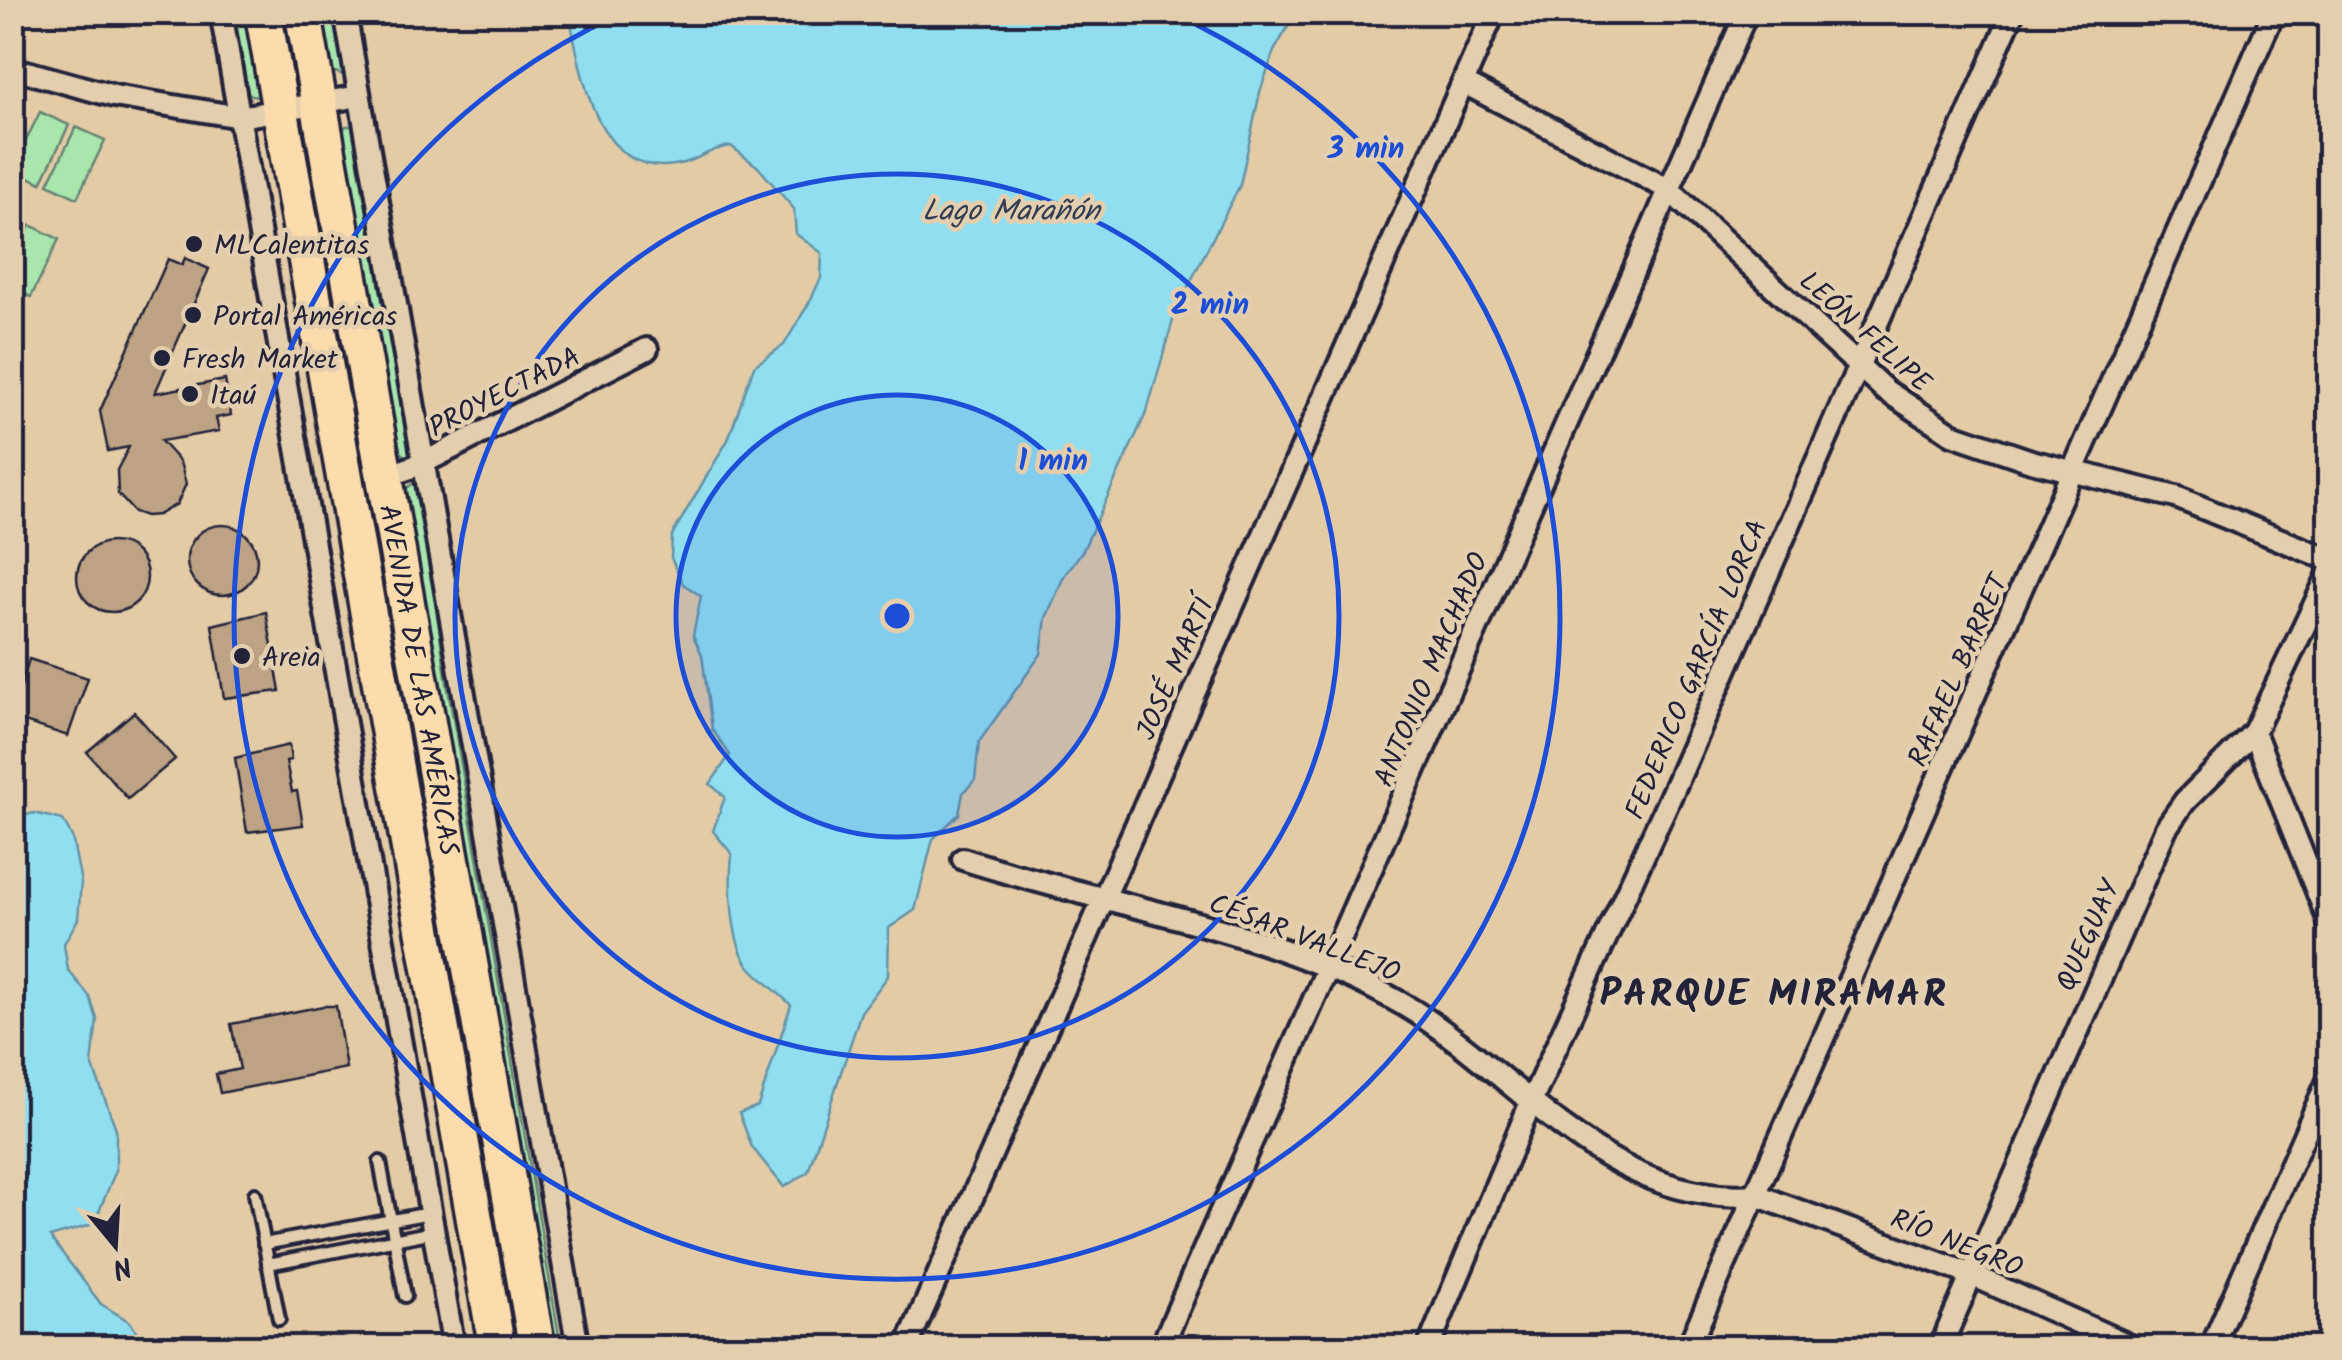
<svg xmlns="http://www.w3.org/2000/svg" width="2342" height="1360" font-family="Kalam,sans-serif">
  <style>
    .green { fill: #a9e6ad; stroke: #668474; stroke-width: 2.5 }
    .water { fill: #90deef; stroke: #6493a7; stroke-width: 2.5 }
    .building { fill: #bda384; stroke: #22223b; stroke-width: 2.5 }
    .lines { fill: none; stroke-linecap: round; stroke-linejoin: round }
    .lane-casing { stroke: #22223b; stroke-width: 18 }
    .street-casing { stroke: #22223b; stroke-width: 28 }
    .highway-casing { stroke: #22223b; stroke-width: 42 }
    .lane { stroke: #e3cead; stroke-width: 10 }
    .street { stroke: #e3cead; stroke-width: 20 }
    .highway { stroke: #fcdcac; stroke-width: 35 }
    .ring { fill: none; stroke: #1d4ed8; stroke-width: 5 }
    .poi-dot { fill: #22223b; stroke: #e3cead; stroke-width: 4 }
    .labels { text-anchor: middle; stroke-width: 9; stroke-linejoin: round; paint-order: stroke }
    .poi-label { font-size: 28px; fill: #22223b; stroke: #e3cead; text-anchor: start }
    .street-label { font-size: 28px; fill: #22223b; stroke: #e3cead }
    .water-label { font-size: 30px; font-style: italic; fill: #323e56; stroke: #e3cead }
    .district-label { font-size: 38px; font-weight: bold; letter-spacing: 2.5px; fill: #22223b; stroke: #e3cead }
    .centre { fill: #1d4ed8; stroke: #e3cead; stroke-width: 5 }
    .ring-label { font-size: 30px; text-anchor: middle; font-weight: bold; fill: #1d4ed8; stroke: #e3cead; stroke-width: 9; stroke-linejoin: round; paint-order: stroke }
  </style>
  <rect width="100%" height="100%" fill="#e3cba6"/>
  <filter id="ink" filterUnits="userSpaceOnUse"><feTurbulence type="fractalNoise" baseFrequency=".01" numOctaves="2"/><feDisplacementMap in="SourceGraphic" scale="20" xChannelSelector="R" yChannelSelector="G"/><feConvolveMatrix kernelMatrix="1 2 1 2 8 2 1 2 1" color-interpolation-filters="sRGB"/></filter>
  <g filter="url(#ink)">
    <g class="green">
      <polygon points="231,13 248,13 261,92 257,97 246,93"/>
      <polygon points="320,13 338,13 348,73 343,75 330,70"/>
      <polygon points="40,112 69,125 41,183 12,169"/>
      <polygon points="346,126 357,126 414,455 409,458 399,452 343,129"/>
      <polygon points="76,127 105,140 77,198 48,184"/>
      <polygon points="300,130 307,132 524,1347 505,1347"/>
      <polygon points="30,225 59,239 31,297 12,288 13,262"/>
      <polygon points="418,480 446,677 561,1347 552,1347 404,490"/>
    </g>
    <g class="water">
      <path d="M569,13H1296L1274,51L1260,92L1240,185L1176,310L1147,411L1083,550L1064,576L1046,618L1041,654L979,742L975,780L963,793L959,814L933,839L915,910L889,928L888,976L861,1012L808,1172L784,1187L752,1147L739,1113L758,1106L791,1005C778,992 763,981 751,968C730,946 729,883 732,854L713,831L725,797L710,784L730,755L712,729L702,655L693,635L701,596L683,584L671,558L672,535L728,440L754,366L784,345L809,303L821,278L822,253L796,234L794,209L758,167L731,146C707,149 698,161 680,164C595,182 581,71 569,13Z"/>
      <polygon points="34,813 63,820 72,837 81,882 78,919 64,944 68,970 90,997 97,1019 92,1064 116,1129 116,1170 94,1224 50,1237 101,1304 130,1322 146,1347 13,1347 12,818"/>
    </g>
    <g class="building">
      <polygon points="185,258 209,269 155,393 225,380 231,415 216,418 219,431 161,441 180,462 186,484 177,504 158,515 146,516 134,512 118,494 117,470 129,447 108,451 100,411 168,259 182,265"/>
      <circle cx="222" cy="560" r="35"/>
      <circle cx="112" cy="577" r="35"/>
      <polygon points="266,612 280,691 224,698 212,625"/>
      <polygon points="29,659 88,678 68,736 12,718"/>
      <polygon points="134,712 175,759 128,799 87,752"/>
      <polygon points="289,745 291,760 286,761 292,792 297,791 303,825 247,832 235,758"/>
      <polygon points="323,1006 336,1006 346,1068 220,1093 216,1074 240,1069 231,1024"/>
    </g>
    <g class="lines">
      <g class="lane-casing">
        <g id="lane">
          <polyline points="380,1162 405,1296"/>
          <polyline points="255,1194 279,1319"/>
          <polyline points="264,1244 430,1213"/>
          <polyline points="268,1264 434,1232"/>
        </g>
      </g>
      <g class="street-casing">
        <g id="street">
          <polyline points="221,12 454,1348"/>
          <polyline points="345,12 578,1348"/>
          <polyline points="12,68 114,96 240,117 359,96"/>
          <polyline points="1464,83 1668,189 1885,390 1952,434 2031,461 2176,497 2330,560"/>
          <polyline points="385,477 421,464 647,349"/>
          <polyline points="2254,732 2330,924"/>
          <path d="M963,859C1109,907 1269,926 1404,1005C1519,1073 1608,1207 1756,1195L1972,1275L2135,1348"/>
          <polyline points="906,1348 1494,12"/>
          <polyline points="1161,1348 1747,12"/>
          <polyline points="1428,1348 1531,1102 1677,782 2013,12"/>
          <polyline points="1688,1348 2274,12"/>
          <polyline points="1940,1348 2166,828 2185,801 2254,732 2330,572"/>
          <polyline points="2211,1348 2330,1076"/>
        </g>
      </g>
      <g class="highway-casing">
        <g id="highway">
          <polyline points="263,12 497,1348"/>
          <path id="s1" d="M303,12L537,1348"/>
        </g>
      </g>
      <use href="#lane" class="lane"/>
      <use href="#street" class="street"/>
      <use href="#highway" class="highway"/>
    </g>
  </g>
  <circle cx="897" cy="616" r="221" fill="#1d4ed8" fill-opacity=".12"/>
  <g class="ring">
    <circle cx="897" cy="616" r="221"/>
    <circle cx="897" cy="616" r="442"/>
    <path d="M1172 13A663 663 0 1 1 622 13"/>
  </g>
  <g class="poi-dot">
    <circle cx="194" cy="244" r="10"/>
    <circle cx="193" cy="315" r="10"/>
    <circle cx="162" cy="358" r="10"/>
    <circle cx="190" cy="394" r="10"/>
    <circle cx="242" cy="656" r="10"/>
  </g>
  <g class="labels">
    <g class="poi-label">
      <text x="214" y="254">MLCalentitas</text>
      <text x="213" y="325">Portal Américas</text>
      <text x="182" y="368">Fresh Market</text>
      <text x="210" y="404">Itaú</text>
      <text x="262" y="666">Areia</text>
    </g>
    <g class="street-label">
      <text transform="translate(1866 331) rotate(42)" y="10">LEÓN FELIPE</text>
      <text transform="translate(504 391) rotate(-27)" y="10">PROYECTADA</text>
      <text transform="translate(1174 668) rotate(-66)" y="10">JOSÉ MARTÍ</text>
      <text transform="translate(1430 669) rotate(-67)" y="10">ANTONIO MACHADO</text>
      <text transform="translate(1695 669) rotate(-67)" y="10">FEDERICO GARCÍA LORCA</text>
      <text transform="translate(1957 670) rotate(-66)" y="10">RAFAEL BARRET</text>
      <text dy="10" stroke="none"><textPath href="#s1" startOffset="678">AVENIDA DE LAS AMÉRICAS</textPath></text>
      <text transform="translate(2087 935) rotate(-66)" y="10">QUEGUAY</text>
      <text transform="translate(1305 937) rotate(21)" y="10">CÉSAR VALLEJO</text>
      <text transform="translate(1957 1242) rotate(22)" y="10">RÍO NEGRO</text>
    </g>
    <g class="water-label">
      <text x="1011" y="220">Lago Marañón</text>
    </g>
    <g class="district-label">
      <text x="1774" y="1006">PARQUE MIRAMAR</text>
    </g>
  </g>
  <circle cx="897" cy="616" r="15" class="centre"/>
  <g class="ring-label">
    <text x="1366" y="158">3 min</text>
    <text x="1210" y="314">2 min</text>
    <text x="1053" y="470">1 min</text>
  </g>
  <rect width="2342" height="1360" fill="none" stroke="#e3cead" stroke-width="50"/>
  <rect x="25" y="25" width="2292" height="1310" fill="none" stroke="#22223b" stroke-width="4" filter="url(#ink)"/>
  <g transform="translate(115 1245) rotate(162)" stroke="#e3cead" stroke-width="8" paint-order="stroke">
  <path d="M0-8L18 38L0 25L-18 38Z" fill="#22223b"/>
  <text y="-15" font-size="28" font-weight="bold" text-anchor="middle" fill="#22223b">N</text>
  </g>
</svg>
